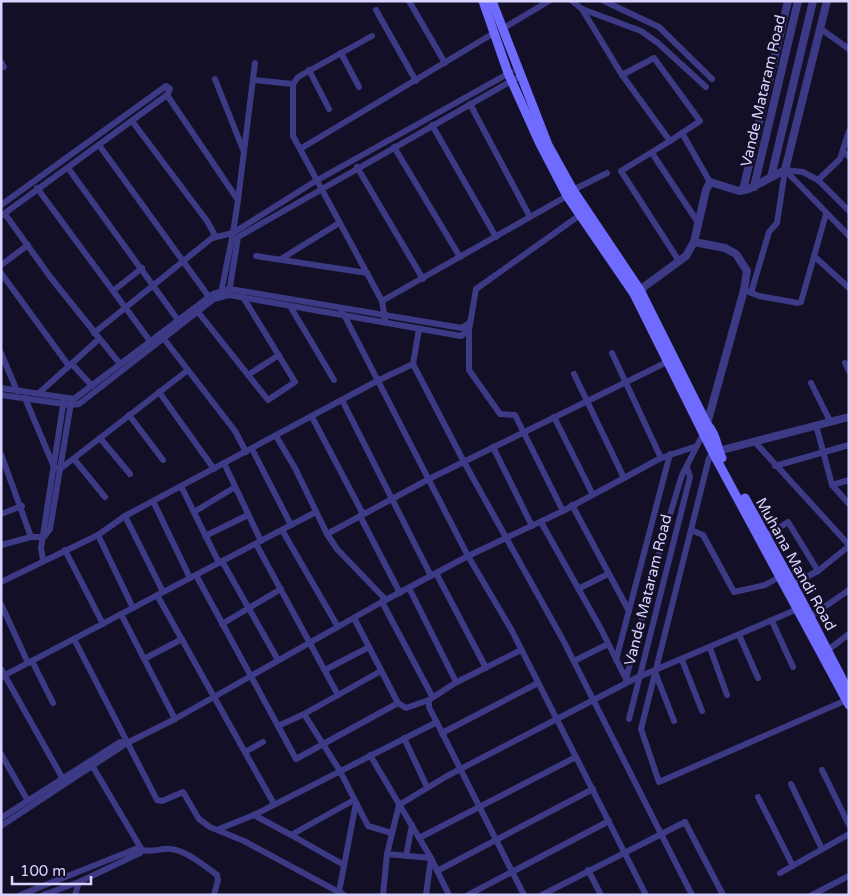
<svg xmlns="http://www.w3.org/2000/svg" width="850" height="896" font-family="'Varela Round',sans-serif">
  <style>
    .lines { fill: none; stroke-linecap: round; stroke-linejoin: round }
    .minor { stroke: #3d3a85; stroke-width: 6 }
    .tertiary { stroke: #3d3a85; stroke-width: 8 }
    .secondary { stroke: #6f6bff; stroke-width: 9 }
    .labels { text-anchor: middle; stroke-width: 5; stroke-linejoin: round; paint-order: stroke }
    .street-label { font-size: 15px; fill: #d9d4ff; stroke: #130f26 }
  </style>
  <rect width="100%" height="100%" fill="#130f26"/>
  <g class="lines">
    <g class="minor">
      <polyline points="409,1 445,63"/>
      <polyline points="572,1 582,9 622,75 670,141 621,171 679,261"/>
      <polyline points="604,1 659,27 712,79"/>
      <polyline points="582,9 641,31 658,43 706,87"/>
      <polyline points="376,10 416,81"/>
      <polyline points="502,29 549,1"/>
      <polyline points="821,29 849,49"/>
      <polyline points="372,36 298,77 293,84 293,136 382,301 385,319"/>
      <polyline points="341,53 359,87"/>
      <polyline points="1,62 4,67"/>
      <polyline points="309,70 329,109"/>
      <polyline points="622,75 654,58 700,121 670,141"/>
      <polyline points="215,79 244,152"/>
      <polyline points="253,80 293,84"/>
      <polyline points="167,95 238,200 233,233"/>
      <polyline points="470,104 530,217"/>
      <polyline points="132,121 207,221 216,237"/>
      <polyline points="432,125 496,237"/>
      <polyline points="682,133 710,182"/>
      <polyline points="99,145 209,297"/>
      <polyline points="394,147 460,257"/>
      <polyline points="300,149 494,33"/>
      <polyline points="843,151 849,157"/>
      <polyline points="652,153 699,224"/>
      <polyline points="357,167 423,279"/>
      <polyline points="68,168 178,320"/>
      <polyline points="785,170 803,172 818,180 840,159 849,131"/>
      <polyline points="785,170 849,236"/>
      <polyline points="818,180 849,211"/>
      <polyline points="37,188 150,341"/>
      <polyline points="573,190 607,173"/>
      <polyline points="238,200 255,63"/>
      <polyline points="1,205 166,86 170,89 167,95 1,216"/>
      <polyline points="5,214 51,278 120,364"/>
      <polyline points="256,256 367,273"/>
      <polyline points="815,257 849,288"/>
      <polyline points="281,259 339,223"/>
      <polyline points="1,265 28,245"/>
      <polyline points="1,273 69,366"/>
      <polyline points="744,290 759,296 798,303 801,302 826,214"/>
      <polyline points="113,291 142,268"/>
      <polyline points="221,293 233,233 314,182 511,72"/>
      <polyline points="229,293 238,237 520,76"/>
      <polyline points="751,293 769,232 777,223 785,170"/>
      <polyline points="382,301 567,196"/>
      <polyline points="290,306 334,380"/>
      <polyline points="341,309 468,556 511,629 646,895"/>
      <polyline points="198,312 268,400 295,382 243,297"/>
      <polyline points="469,330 469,370 500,414 515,415 563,511"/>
      <polyline points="94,333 212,238 233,233"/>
      <polyline points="164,339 235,431 246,452"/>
      <polyline points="1,353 17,391"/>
      <polyline points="612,353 661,458"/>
      <polyline points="845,363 849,371"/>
      <polyline points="72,364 92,386"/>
      <polyline points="413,364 419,329"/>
      <polyline points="574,374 624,478"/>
      <polyline points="248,375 279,355"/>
      <polyline points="811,383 830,421"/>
      <polyline points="1,388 74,399 213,294 230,289 462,328 469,323"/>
      <polyline points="159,392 214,469"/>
      <polyline points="39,393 99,339"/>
      <polyline points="1,395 71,405 79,404 214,299 229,295 461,336 469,330 476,289 580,215"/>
      <polyline points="25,398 54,467 60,469 188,370"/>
      <polyline points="342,400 431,576"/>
      <polyline points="129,415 163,460"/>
      <polyline points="312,417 363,514"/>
      <polyline points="554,417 592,493"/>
      <polyline points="816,425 832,485 849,504"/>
      <polyline points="276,436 295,468 327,534 337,549 386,600"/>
      <polyline points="100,438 130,474"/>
      <polyline points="754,441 849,545"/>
      <polyline points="493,447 532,526"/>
      <polyline points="252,449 291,525"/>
      <polyline points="715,452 709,458 641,729 659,782 849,699"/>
      <polyline points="1,454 31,537 44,537 50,529 71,403"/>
      <polyline points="74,459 105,497"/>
      <polyline points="224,463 261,541"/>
      <polyline points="775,466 849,445"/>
      <polyline points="832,485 849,480"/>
      <polyline points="181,486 219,563"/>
      <polyline points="153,501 190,578"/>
      <polyline points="572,505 629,611"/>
      <polyline points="194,512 235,487"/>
      <polyline points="1,514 22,506"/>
      <polyline points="125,516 163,592"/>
      <polyline points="360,516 400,593"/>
      <polyline points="541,522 601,629 626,679"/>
      <polyline points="282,530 338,627"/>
      <polyline points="691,530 703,535 734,592 765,585 781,576"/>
      <polyline points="327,534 429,479 667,362"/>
      <polyline points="98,535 133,608"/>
      <polyline points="205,536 248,515"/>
      <polyline points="766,536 788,522 818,571"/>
      <polyline points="256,544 338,695"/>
      <polyline points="1,545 31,537"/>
      <polyline points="65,550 103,624"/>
      <polyline points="43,560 41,548 64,399"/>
      <polyline points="222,561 278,660"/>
      <polyline points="436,573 486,668"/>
      <polyline points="196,575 278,726 304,714 381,671"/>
      <polyline points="1,582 98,535 125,516 377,381 413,364 464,462 563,640 692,895"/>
      <polyline points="793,584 818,571 849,546"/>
      <polyline points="409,588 456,682"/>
      <polyline points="578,589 608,574"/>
      <polyline points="157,595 274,804"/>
      <polyline points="382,602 432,696"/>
      <polyline points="1,604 28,663"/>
      <polyline points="121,614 175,719"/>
      <polyline points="810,617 849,590"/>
      <polyline points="354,618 398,703 406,708 429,700 455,683 521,650"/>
      <polyline points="772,621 793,667"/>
      <polyline points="222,624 281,589"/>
      <polyline points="739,635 758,678"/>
      <polyline points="74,639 157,800 162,801 183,792 199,819 210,827 244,841 344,895"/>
      <polyline points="710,648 727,695"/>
      <polyline points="828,650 849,634"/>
      <polyline points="144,659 182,639"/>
      <polyline points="616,660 670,454"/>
      <polyline points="682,660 702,711"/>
      <polyline points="32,661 53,703"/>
      <polyline points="574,661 608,644"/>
      <polyline points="1,669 63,779"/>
      <polyline points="325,670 369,647"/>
      <polyline points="655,672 674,721"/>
      <polyline points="1,677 316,512"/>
      <polyline points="626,679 665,531 682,475 703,434"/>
      <polyline points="429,700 429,707 524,895"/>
      <polyline points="304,714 340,771 368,826 392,833"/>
      <polyline points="629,719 690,477 687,467"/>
      <polyline points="278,726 296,759 398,703"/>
      <polyline points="442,733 538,683"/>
      <polyline points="404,738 427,787"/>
      <polyline points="245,752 263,742"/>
      <polyline points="1,754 28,801"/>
      <polyline points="370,755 431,858 449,895"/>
      <path d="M93,767L142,850C151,852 156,850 165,849C182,847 204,865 217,875L218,880L214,895"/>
      <polyline points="822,770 849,825"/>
      <polyline points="791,784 822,849"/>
      <polyline points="758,797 793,866"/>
      <polyline points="254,815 291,835 354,800"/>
      <polyline points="1,818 120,742 127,743"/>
      <polyline points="1,826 127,743 175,719 380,603 468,556 563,511 661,458 697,446"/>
      <polyline points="219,829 254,815 437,722"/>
      <polyline points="291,835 344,865"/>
      <polyline points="419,838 576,757"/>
      <polyline points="387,854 431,858 426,895"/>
      <polyline points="406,856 412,825"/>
      <polyline points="588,870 601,895"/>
      <polyline points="437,871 593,789"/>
      <polyline points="780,873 849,834"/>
      <polyline points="339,892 356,803"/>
      <polyline points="20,895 138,848 142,850 140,853 79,882 43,895"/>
      <polyline points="75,895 79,882"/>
      <polyline points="383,895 387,854 399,805 447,776 634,679 800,608"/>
      <polyline points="468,895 609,821"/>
      <polyline points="542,895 685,822 723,895"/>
      <polyline points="812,895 849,876"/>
    </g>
    <g class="tertiary">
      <polyline points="771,177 813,1"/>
      <polyline points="754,187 798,1"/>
      <polyline points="743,190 788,1"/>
      <polyline points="694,242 725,248 736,254 747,271 744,290 707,424"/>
      <polyline points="637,292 686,256 694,242 706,190 710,182 739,191 749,189 785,170 827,1"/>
      <polyline points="718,451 849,417"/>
    </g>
    <g class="secondary">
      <polyline points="483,1 508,73 539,142 567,196 634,294 713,453 849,705"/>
      <path d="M492,1L548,145L573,190L640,290L707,424C717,435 716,446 722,458"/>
      <polyline points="745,498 802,601 849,692"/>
    </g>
  </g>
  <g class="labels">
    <g class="street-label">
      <text transform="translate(763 91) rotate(-77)" y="5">Vande Mataram Road</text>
      <text transform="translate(796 564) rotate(61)" y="5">Muhana Mandi Road</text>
      <text transform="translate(648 590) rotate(-76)" y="5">Vande Mataram Road</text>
    </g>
  </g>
  <rect width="850" height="896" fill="none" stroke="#d9d4ff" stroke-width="5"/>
  <path d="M12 876v8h79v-8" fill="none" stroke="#d9d4ff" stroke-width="2.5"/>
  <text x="20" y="876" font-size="15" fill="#d9d4ff" stroke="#130f26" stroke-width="4" paint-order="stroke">100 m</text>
</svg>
